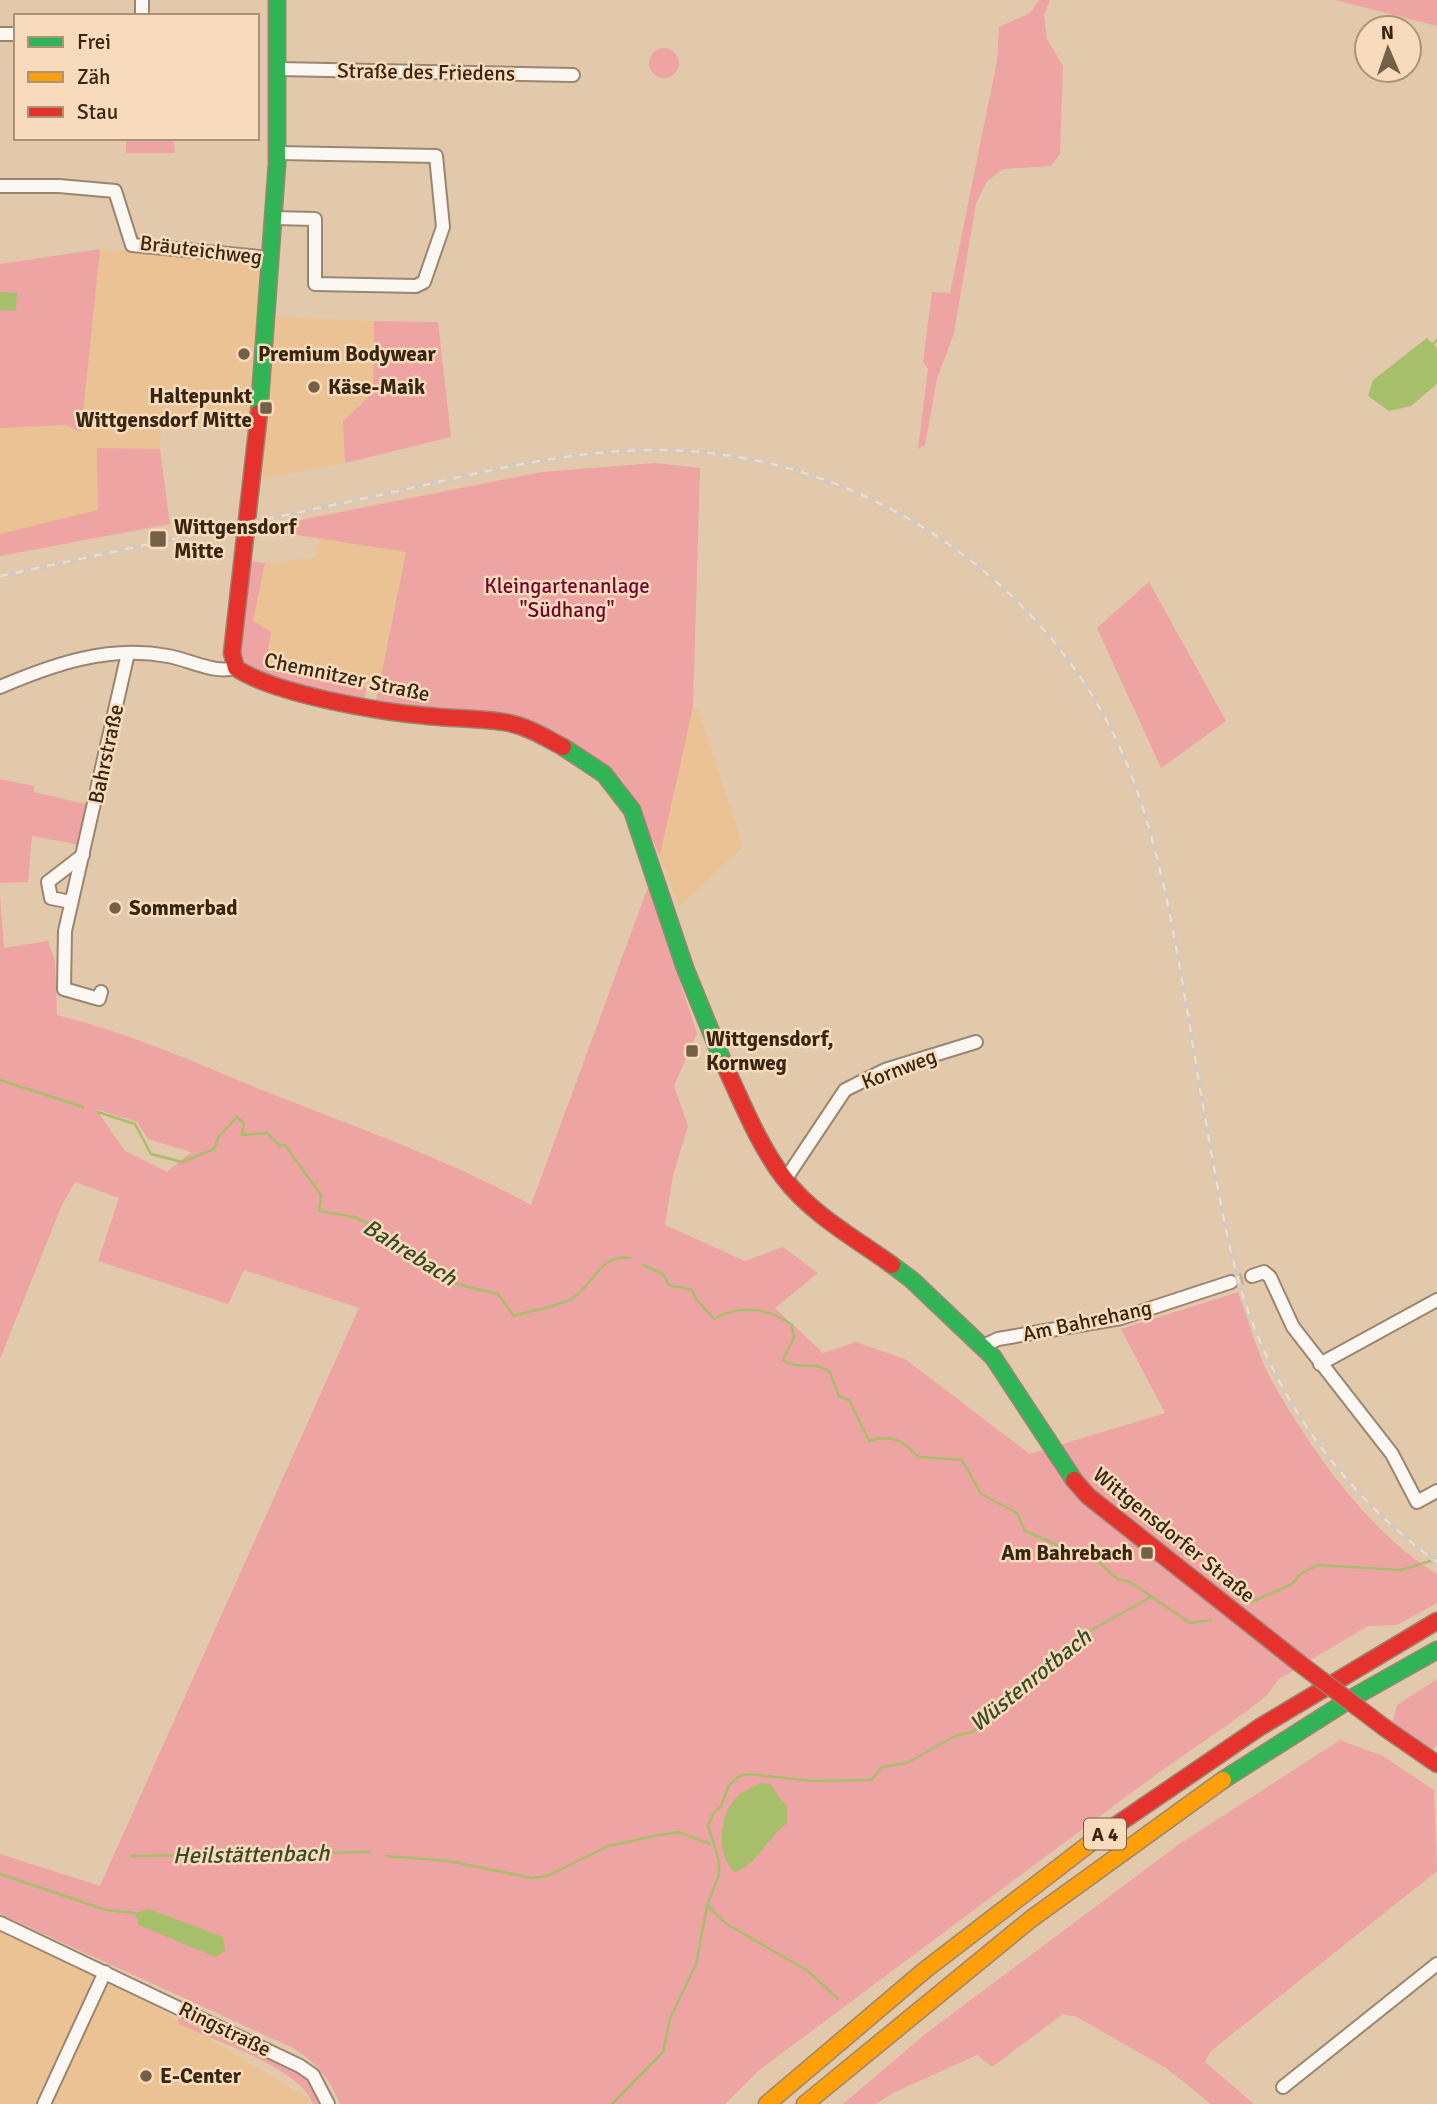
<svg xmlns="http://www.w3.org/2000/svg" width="1437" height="2104" font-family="Signika,sans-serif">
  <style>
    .built { fill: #eac294 }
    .green { fill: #eda4a2; fill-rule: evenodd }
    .water { fill: #a7bf6b }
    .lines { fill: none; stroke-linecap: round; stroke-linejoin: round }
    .stream { stroke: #a7bf6b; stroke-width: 2.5 }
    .street-tunnel { stroke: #c1a88d; stroke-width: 12; stroke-dasharray: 12 6; stroke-linecap: butt }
    .street-casing { stroke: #9a8670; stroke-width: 16 }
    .fast-casing { stroke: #9a8670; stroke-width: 19 }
    .slow-casing { stroke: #9a8670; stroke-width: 19 }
    .jam-casing { stroke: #9a8670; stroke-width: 19 }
    .street { stroke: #fbf7f3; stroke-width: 12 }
    .fast { stroke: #30b455; stroke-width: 16 }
    .slow { stroke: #ff9f0a; stroke-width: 16 }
    .jam { stroke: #e5322d; stroke-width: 16 }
    .rail-casing { stroke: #d2cac0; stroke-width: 5 }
    .rail { stroke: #f8dbbc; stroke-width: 2.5; stroke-dasharray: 8; stroke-linecap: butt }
    .jam-bridge-casing { stroke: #9a8670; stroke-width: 19; stroke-linecap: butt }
    .jam-bridge { stroke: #e5322d; stroke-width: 16 }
    .poi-dot { fill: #745f47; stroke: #f8dbbc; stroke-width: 2.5 }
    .labels { text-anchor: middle; stroke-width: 5; stroke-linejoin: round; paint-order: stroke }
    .shield { fill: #f8dbbc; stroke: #725c44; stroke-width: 2 }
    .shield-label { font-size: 19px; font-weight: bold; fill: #382611 }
    .street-label { font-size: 21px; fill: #382611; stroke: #f8dbbc }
    .poi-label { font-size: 21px; font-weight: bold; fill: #382611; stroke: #f8dbbc; text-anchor: start }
    .park-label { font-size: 21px; fill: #74032d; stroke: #f8dbbc }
    .water-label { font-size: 23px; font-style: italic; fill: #394c21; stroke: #f8dbbc }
  </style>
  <rect width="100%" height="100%" fill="#e3c9ac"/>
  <g class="built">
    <polygon points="100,249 256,264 263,270 261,316 374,321 373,393 343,421 345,463 259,480 263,423 192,419 191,430 161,429 160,449 97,448 98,511 0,534 0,428 66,425 81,431"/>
    <polygon points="320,538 406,552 379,688 265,663 271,632 253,622 265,563 315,558"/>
    <polygon points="693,707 698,709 743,847 679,907 660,855"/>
    <polygon points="0,1930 135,1994 310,2099 308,2104 0,2104"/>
  </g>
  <g class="green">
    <polygon points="1039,0 1050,0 1044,15 1047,39 1063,66 1060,154 1051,166 1003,169 987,181 976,204 954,333 937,379 925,445 918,449 928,369 923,362 932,292 950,293 997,61 999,27 1030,13"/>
    <polygon points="1335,0 1437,0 1437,26"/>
    <circle cx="664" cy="63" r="15"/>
    <polygon points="126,138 173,138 175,153 126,153"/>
    <polygon points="100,249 81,432 66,425 0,428 0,264"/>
    <polygon points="374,321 438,322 451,437 345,463 343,421 373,393"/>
    <polygon points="97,448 160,449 170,524 0,556 0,534 98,510"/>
    <polygon points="655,463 700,468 693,707 660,855 622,780 565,738 535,722 495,714 432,712 376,701 406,552 285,533 285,523 542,472"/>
    <path d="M249,561L265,563L253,621L271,632L266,663L362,684L366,688L365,698C337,693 249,687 241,657C236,639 247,582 249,561Z"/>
    <polygon points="1149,582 1226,721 1161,768 1097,628"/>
    <polygon points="0,779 34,786 34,792 95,806 86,846 32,836 28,882 0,883"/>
    <path d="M648,887L697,1033L674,1086L688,1126L673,1175L665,1225L745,1261L783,1247L818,1273L775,1308L823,1353L856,1342L905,1359L1030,1454L1165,1413L1121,1329L1238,1292C1249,1321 1257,1354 1272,1381C1310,1449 1370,1534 1437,1574V1603L1397,1625L1368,1626L1279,1679L1266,1696L1247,1711L1147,1781L758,2071L725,2104H340C329,2077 316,2062 291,2047L0,1914V1854L100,1886L359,1308L244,1270L228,1304L98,1261L119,1198L75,1182L61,1207L0,1359V895L4,948L48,941L55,961L57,1015C129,1033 194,1062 262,1090C352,1126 446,1158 531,1205ZM96,1109L137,1122L148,1139L191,1152L167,1172L125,1151Z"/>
    <polygon points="1437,1679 1437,1745 1432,1750 1392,1723 1397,1705"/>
    <polygon points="1340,1740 1383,1756 1434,1790 1437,1871 1211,2051 1205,2062 1254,2104 1211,2104 1166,2068 1077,2017 1063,2014 992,2067 977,2055 893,2093 876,2104 843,2104 924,2035 1178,1845"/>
    <path d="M178,2018L301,2075L314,2087L321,2104H313C300,2067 214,2041 179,2024Z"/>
  </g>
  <g class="water">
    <polygon points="0,292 17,293 16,311 0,310"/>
    <polygon points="1427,338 1437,348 1437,384 1411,406 1389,411 1368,396 1373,380"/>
    <path d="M761,1783L770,1784L787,1807V1823C769,1837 754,1867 735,1872C715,1856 719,1814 737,1797C743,1791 753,1787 761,1783Z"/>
    <polygon points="149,1909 223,1937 225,1951 215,1957 139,1925 135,1913"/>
  </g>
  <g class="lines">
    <g class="stream">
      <polyline points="1433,344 1437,340"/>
      <polyline points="0,1080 83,1107"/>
      <path d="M98,1112L135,1124L151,1154L182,1162L214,1149L219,1136L237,1117L244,1124L242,1135L267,1133L280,1146L285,1145L321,1195L319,1211L354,1217L382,1230L399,1247L457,1284L498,1294L514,1316C532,1310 558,1307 573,1298C593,1285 601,1253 630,1258"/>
      <path d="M643,1265L663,1274L669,1285L692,1290L696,1299L714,1319C740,1304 769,1308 792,1325L794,1338L783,1360C797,1371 815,1360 830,1372L839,1396L849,1400L869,1441C892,1434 903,1441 919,1457L962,1460L981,1494L1017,1513L1025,1531L1055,1544L1065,1554L1098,1561L1117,1579L1130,1582L1190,1623L1211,1620"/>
      <polyline points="1247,1604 1292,1584 1300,1574 1318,1565 1401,1570 1437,1559"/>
      <polyline points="131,1856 370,1852"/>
      <polyline points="386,1856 448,1861 532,1878 547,1876 608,1846 654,1836 678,1832 710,1844"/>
      <polyline points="0,1874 106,1910 135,1913"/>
      <polyline points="708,1906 725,1923 808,1971 838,1999"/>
      <polyline points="612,2104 663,2052 670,2019 696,1964 707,1906 719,1874 719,1861 708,1826 713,1814 721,1806 729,1785 739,1776 749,1774 812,1781 871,1780 882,1767 907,1763 957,1735 973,1732 1090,1631 1151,1597"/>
    </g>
    <polyline class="street-tunnel" points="1231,1282 1252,1276"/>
    <g class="street-casing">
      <g id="street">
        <polyline points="142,16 142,0"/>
        <polyline points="0,34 16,34"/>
        <polyline points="279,69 573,75"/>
        <polyline points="0,186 59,186 115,191 132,245 271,258"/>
        <polyline points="273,218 315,219 315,284 416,286 424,282 443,227 436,156 278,153"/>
        <path d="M0,687C54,664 108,645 168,656C191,660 213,674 236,668"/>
        <polyline points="71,902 51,898 48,882 83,855"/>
        <polyline points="101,992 99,999 64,989 65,931 128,653"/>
        <polyline points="785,1180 845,1090 885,1070 976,1042"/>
        <polyline points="1252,1276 1264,1272 1270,1277 1293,1327 1392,1454 1417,1502 1437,1491"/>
        <polyline points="983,1346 998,1339 1121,1318 1231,1282"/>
        <polyline points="1320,1364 1437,1300"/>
        <polyline points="0,1923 300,2066 313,2075 328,2104"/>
        <polyline points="1283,2087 1437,1964"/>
        <polyline points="44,2104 105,1972"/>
      </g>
    </g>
    <g class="fast-casing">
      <g id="fast">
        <polyline points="259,413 277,164 277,0"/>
        <polyline points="563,747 604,774 632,810 685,968 724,1064"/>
        <polyline points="892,1265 912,1280 993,1357 1074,1480"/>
        <polyline points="1223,1780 1352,1698 1437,1650"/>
      </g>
    </g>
    <g class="slow-casing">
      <g id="slow">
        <polyline points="767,2104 925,1970 1093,1841"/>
        <polyline points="805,2104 1031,1919 1223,1780"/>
      </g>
    </g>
    <g class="jam-casing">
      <g id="jam">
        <path d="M259,413L232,653L236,668C274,694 380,712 428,716C455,719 483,718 509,723C529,727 546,738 563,747"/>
        <path d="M724,1064C742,1102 758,1144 784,1178C811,1214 856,1239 892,1265"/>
        <polyline points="1074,1480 1088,1496 1299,1663"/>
        <polyline points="1385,1728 1437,1764"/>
        <polyline points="1093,1841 1260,1727 1437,1621"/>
      </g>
    </g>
    <use href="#street" class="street"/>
    <use href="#fast" class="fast"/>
    <use href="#slow" class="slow"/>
    <use href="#jam" class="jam"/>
    <g class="rail-casing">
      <path id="rail" d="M0,576C127,549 253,522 380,495C471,475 563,450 656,450C859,450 1054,580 1129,769C1170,873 1185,1006 1205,1117C1216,1176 1225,1238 1243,1296C1277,1402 1347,1497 1437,1562"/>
    </g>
    <use href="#rail" class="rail"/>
    <g class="jam-bridge-casing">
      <polyline id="jam-bridge" points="1299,1663 1385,1728"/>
    </g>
    <use href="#jam-bridge" class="jam-bridge"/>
  </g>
  <g class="poi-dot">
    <circle cx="244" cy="354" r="7"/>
    <circle cx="314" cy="387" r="7"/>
    <rect x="259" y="401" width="14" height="14" rx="3.5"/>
    <rect x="149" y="530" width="18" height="18" rx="3.5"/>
    <circle cx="115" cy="908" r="7"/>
    <rect x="685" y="1044" width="14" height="14" rx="3.5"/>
    <rect x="1140" y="1546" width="14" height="14" rx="3.5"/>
    <circle cx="146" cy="2076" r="7"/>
  </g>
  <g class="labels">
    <rect class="shield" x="1084" y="1818.5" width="42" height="31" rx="5"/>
    <g class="shield-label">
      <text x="1105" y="1841">A 4</text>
    </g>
    <g class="street-label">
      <text transform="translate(426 72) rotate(1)" y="7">Straße des Friedens</text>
      <text transform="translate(201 250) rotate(7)" y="7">Bräuteichweg</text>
      <text transform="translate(347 677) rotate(12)" y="7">Chemnitzer Straße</text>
      <text transform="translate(106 754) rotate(-78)" y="7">Bahrstraße</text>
      <text transform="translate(899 1069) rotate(-21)" y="7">Kornweg</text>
      <text transform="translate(1087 1321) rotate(-12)" y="7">Am Bahrehang</text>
      <text transform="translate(1174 1535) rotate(39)" y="7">Wittgensdorfer Straße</text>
      <text transform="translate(225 2029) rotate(26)" y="7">Ringstraße</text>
    </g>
    <g class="poi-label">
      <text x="258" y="361">Premium Bodywear</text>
      <text x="328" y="394">Käse-Maik</text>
      <text x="252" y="403" text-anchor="end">Haltepunkt<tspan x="252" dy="24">Wittgensdorf Mitte</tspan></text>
      <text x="174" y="534">Wittgensdorf<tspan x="174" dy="24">Mitte</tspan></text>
      <text x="129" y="915">Sommerbad</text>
      <text x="706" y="1046">Wittgensdorf,<tspan x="706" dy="24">Kornweg</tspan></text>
      <text x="1133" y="1560" text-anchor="end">Am Bahrebach</text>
      <text x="160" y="2083">E-Center</text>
    </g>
    <g class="park-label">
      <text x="567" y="593">Kleingartenanlage<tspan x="567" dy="24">"Südhang"</tspan></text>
    </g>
    <g class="water-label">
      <text transform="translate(410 1252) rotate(32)" y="8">Bahrebach</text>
      <text transform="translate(1030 1680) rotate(-39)" y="8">Wüstenrotbach</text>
      <text transform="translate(251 1854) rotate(-1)" y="8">Heilstättenbach</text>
    </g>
  </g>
  <rect x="14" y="14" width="245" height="126" fill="#f8dbbc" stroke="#ab9378" stroke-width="2"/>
  <rect x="28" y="37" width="35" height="10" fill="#30b455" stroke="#ab9378" stroke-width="2"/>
  <text x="77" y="49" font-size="21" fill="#382611">Frei</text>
  <rect x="28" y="72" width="35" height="10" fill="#ff9f0a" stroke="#ab9378" stroke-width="2"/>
  <text x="77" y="84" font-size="21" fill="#382611">Zäh</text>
  <rect x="28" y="107" width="35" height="10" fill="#e5322d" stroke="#ab9378" stroke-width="2"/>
  <text x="77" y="119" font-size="21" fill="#382611">Stau</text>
  <g transform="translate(1388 49) rotate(358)"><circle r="33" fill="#f8dbbc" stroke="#ab9378" stroke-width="2"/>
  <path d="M0-5L12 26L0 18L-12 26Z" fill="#745f47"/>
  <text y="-10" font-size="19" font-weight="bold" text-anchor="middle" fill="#382611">N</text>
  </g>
</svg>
